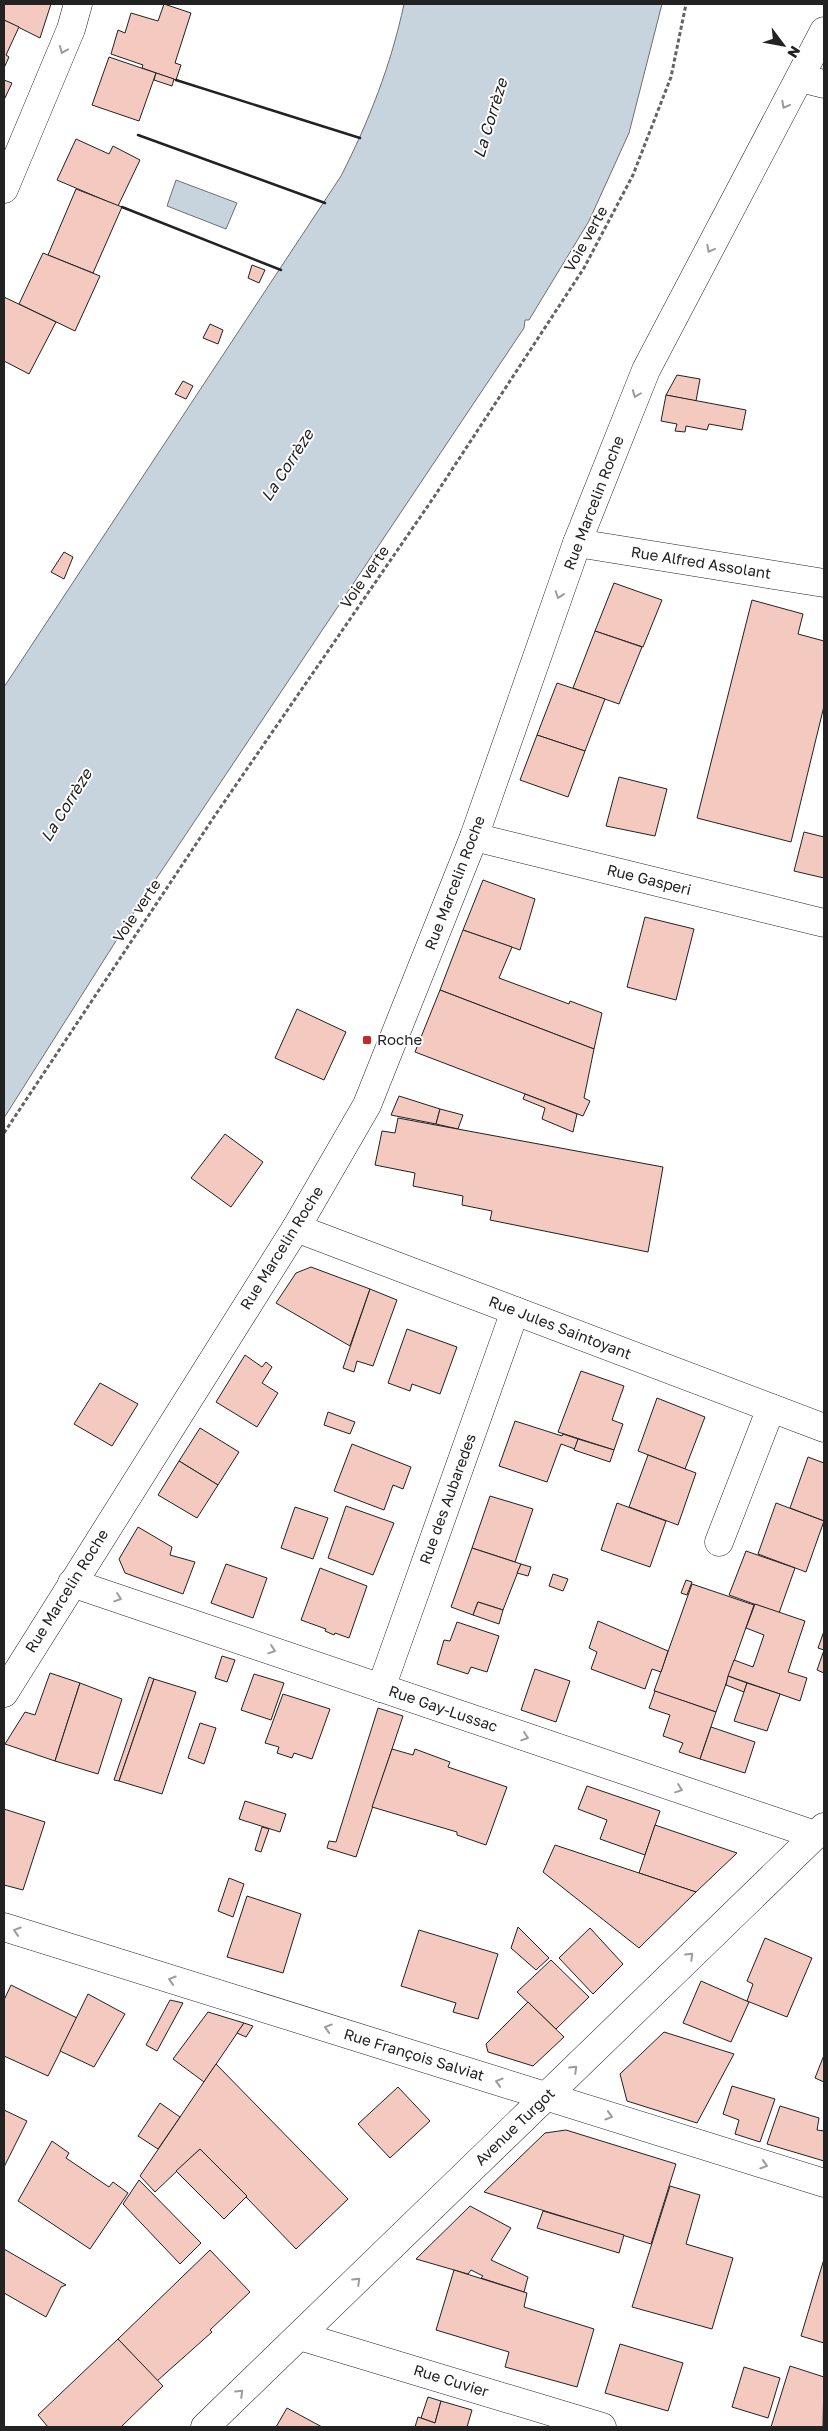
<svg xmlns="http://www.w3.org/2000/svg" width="828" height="2431" font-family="'Golos Text',sans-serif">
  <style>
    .water { fill: #c7d3dd; stroke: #6f6f6f }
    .building { fill: #f3c9c0; stroke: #222 }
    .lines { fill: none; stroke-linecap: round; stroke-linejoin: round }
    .minor-casing { stroke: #222; stroke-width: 29 }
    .major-casing { stroke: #222; stroke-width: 29 }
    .path { stroke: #646464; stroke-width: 3; stroke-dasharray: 4 2.5; stroke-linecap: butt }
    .minor { stroke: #fff; stroke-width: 28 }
    .major { stroke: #fff; stroke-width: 28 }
    .wall { stroke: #222; stroke-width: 2.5 }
    .oneway { stroke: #9c9c9c }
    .poi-dot { fill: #c62828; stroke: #fff; stroke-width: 2 }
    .labels { text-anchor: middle; stroke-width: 4; stroke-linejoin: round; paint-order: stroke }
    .street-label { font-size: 15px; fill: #222; stroke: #fff }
    .poi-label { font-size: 15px; fill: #222; stroke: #fff; text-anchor: start }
    .water-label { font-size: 16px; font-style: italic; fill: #222; stroke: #fff }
  </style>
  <rect width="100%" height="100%" fill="#fff"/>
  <g class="water">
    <path d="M404,4H662L629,133L589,221L529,320H525L524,328L140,903L4,1118V687L341,176C369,121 391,65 404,4Z"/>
    <polygon points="176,180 237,203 226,229 167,206"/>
  </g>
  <g class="building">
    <polygon points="4,4 51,4 40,38 4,20"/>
    <polygon points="164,4 191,13 175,63 181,65 176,80 142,68 143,65 111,54 118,30 125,33 131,13 158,21"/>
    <polygon points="4,20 19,27 6,55 9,57 4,68"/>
    <polygon points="109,57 156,73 139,121 92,105"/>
    <polygon points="156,73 174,79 172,86 154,80"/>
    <polygon points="4,80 12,83 4,100"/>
    <polygon points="76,139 109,154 113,146 140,160 118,206 57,180"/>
    <polygon points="76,189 122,207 93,273 48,255"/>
    <polygon points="43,253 100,276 75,331 19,304"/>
    <polygon points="252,265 265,270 259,283 248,278"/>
    <polygon points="4,297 56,322 29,374 4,361"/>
    <polygon points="210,324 223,330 218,344 203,338"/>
    <polygon points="677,375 700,379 696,401 666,395"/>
    <polygon points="183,381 193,386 186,399 175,394"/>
    <polygon points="666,395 746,410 742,430 709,424 707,430 686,426 685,432 675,431 677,424 661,421"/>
    <polygon points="64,552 73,557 64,579 51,572"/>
    <polygon points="614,583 662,600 643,647 595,631"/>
    <polygon points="752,600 803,614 798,634 824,641 824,706 791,842 697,818"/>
    <polygon points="595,631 642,647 619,704 573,688"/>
    <polygon points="557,683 605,699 585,751 537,735"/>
    <polygon points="537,735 585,751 568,797 520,780"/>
    <polygon points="619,777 667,789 655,836 606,826"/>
    <polygon points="804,832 824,837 824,878 794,871"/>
    <polygon points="483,880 535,899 520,950 463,930"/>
    <polygon points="645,917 694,929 676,1000 627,987"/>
    <polygon points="463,930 512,947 499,978 569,1004 570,1001 602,1013 594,1049 440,990"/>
    <polygon points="440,990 594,1049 584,1098 590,1101 583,1116 415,1052"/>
    <polygon points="297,1009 346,1032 324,1080 275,1058"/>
    <polygon points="525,1094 577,1114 573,1132 542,1119 545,1108 523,1099"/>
    <polygon points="399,1096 440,1109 436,1124 391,1115"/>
    <polygon points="440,1109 463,1115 458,1129 436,1124"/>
    <polygon points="398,1118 663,1167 648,1252 490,1220 492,1211 462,1205 463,1196 413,1186 415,1173 375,1165 382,1131 395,1133"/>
    <polygon points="225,1134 263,1162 231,1207 191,1178"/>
    <polygon points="311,1267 370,1289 350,1346 276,1303 296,1273"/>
    <polygon points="370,1289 397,1300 373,1366 357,1361 354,1372 343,1368"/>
    <polygon points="407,1329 457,1347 440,1394 412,1384 410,1391 388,1383"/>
    <polygon points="245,1355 262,1367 266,1362 272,1367 262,1383 278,1393 257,1427 216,1402"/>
    <polygon points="581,1371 624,1386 612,1420 623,1424 614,1450 558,1432"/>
    <polygon points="100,1383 138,1404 112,1446 74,1424"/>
    <polygon points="657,1398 705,1417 685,1469 638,1451"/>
    <polygon points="328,1412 355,1422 350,1434 324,1425"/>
    <polygon points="515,1421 562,1436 563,1434 578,1439 575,1449 561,1444 547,1482 499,1466"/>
    <polygon points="200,1428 239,1452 218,1485 179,1461"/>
    <polygon points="578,1439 614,1450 610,1462 574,1450"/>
    <polygon points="352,1444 411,1467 403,1489 393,1485 384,1510 334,1491"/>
    <polygon points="648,1455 696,1473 678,1525 629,1507"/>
    <polygon points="808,1457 824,1463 824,1521 790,1508"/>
    <polygon points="179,1461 218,1485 197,1518 158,1495"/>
    <polygon points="490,1496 533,1509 515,1562 472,1548"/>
    <polygon points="617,1503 666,1521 650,1567 601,1550"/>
    <polygon points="776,1503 824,1521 806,1572 758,1554"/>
    <polygon points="346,1506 394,1523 373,1575 328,1558"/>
    <polygon points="295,1507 328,1518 313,1559 281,1548"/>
    <polygon points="138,1527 172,1547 170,1555 195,1562 183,1594 125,1573 119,1559"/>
    <polygon points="472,1548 521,1564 503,1610 478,1602 473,1615 451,1607"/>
    <polygon points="746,1551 795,1568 779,1613 729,1595"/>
    <polygon points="226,1564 267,1578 253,1618 211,1603"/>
    <polygon points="521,1564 531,1567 528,1576 517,1573"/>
    <polygon points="320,1568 367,1586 349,1638 335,1633 334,1635 325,1631 326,1629 301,1620"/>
    <polygon points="553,1574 568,1579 563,1591 549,1586"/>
    <polygon points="686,1580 692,1582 687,1595 681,1593"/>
    <polygon points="692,1584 754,1605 716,1712 654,1691"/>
    <polygon points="478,1602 503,1610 499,1624 473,1615"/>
    <polygon points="755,1604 805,1621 788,1672 807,1678 800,1701 728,1676 734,1660 753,1667 764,1635 746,1628"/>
    <polygon points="598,1621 668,1651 661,1672 652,1669 645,1689 591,1669 597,1652 589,1648"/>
    <polygon points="457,1622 499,1636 487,1672 471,1667 468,1674 437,1664 444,1640 450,1641"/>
    <polygon points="824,1631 824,1673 817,1670 824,1650 818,1648"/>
    <polygon points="222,1656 235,1660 227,1682 215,1678"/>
    <polygon points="535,1669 570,1681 556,1722 521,1710"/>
    <polygon points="50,1673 80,1683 55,1761 5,1744 25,1712 35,1715"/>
    <polygon points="254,1674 284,1683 271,1720 241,1710"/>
    <polygon points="728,1676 747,1683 744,1692 726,1685"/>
    <polygon points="149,1677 154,1679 119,1781 114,1780"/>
    <polygon points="154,1679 196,1692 162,1794 119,1781"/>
    <polygon points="80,1683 122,1699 98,1774 55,1761"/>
    <polygon points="747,1683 780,1694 767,1731 734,1721"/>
    <polygon points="655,1691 716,1712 700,1759 679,1752 683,1743 663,1736 670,1715 649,1708"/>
    <polygon points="283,1694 330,1709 312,1759 294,1753 292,1758 277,1753 279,1747 265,1743"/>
    <polygon points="378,1708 403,1716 356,1857 327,1848 329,1841 336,1842"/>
    <polygon points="200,1723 216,1728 204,1764 188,1758"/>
    <polygon points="711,1727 755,1742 745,1773 700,1759"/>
    <polygon points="392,1749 413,1755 415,1749 450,1762 448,1767 507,1787 486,1845 457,1835 457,1832 372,1807"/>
    <polygon points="587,1786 660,1811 645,1855 600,1839 607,1820 578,1809"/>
    <polygon points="245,1801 286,1814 280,1832 239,1819"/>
    <polygon points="4,1809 45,1822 23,1890 4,1885"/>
    <polygon points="655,1825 737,1853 696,1892 639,1873"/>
    <polygon points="262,1827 269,1829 261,1852 255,1850"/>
    <polygon points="555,1845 696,1892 639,1948 543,1872"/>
    <polygon points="229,1878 244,1884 233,1917 218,1911"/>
    <polygon points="247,1896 301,1914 283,1973 227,1957"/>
    <polygon points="518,1927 549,1958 536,1970 511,1948"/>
    <polygon points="590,1928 623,1964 593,1994 559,1958"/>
    <polygon points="419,1930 498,1954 478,2019 453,2012 456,2003 401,1986"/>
    <polygon points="765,1938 812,1958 787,2017 747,2001 753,1984 747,1981"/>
    <polygon points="551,1960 589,1997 556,2029 517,1992"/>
    <polygon points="701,1981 749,2002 731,2042 683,2023"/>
    <polygon points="11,1985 77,2018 48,2076 4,2056 4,2000"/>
    <polygon points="88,1994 125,2014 94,2067 60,2051"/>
    <polygon points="170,2000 183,2003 157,2051 146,2045"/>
    <polygon points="528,2002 564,2037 533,2066 488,2052 486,2044"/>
    <polygon points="208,2012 244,2023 204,2082 173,2059"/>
    <polygon points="244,2023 253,2026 246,2037 237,2033"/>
    <polygon points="664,2032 734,2054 697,2123 627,2101 620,2074"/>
    <polygon points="824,2055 824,2082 815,2078"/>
    <polygon points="216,2064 348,2199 296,2249 200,2149 155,2192 140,2176"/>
    <polygon points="732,2086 775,2099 760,2142 735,2134 739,2120 723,2114"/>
    <polygon points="398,2087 430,2121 390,2158 358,2124"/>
    <polygon points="160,2103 180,2117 158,2149 138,2136"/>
    <polygon points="780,2106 819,2118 817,2130 824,2131 824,2161 767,2144"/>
    <polygon points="4,2110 27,2121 4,2167"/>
    <polygon points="566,2130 676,2164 651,2244 484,2192 545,2133"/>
    <polygon points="52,2141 69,2153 66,2158 109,2187 113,2182 128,2193 90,2249 18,2201"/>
    <polygon points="200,2149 247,2196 224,2219 176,2171"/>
    <polygon points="139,2180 201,2243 180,2264 123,2204"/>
    <polygon points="670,2186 700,2195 686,2244 733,2258 712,2329 632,2307"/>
    <polygon points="470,2206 511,2228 491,2260 528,2277 524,2292 481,2278 483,2276 471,2270 468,2274 416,2259"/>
    <polygon points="543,2211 624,2235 619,2253 537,2228"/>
    <polygon points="4,2249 66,2285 61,2287 46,2317 4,2293"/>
    <polygon points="210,2250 250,2292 210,2330 212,2332 157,2381 118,2339"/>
    <polygon points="824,2259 824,2343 801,2336"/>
    <polygon points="454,2270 527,2293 524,2307 594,2329 577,2387 505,2367 509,2352 436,2330"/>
    <polygon points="118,2339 163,2386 121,2427 48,2427 38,2415"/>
    <polygon points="620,2344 683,2363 668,2411 605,2393"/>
    <polygon points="790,2366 824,2377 823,2427 771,2427"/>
    <polygon points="744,2367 780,2378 768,2418 732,2407"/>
    <polygon points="428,2397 441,2401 435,2423 421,2418"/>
    <polygon points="441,2401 472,2410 467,2427 415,2427 418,2417 435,2423"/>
    <polygon points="287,2408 322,2427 276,2427"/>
  </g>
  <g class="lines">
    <g class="minor-casing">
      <g id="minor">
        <polyline points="800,78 824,84"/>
        <polyline points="4,189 71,29 78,4"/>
        <polyline points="577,543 824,583"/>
        <polyline points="474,837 824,923"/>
        <polyline points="296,1228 824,1428"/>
        <polyline points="719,1542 771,1408"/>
        <polyline points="72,1583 815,1835"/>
        <polyline points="381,1688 515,1311"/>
        <polyline points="4,1927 824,2183"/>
        <polyline points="300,2336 602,2427"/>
      </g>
    </g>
    <g class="major-casing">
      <g id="major">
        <polyline points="4,1693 296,1228 367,1105 474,837 577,543 646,370 824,31"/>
        <polyline points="205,2427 824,1827"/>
      </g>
    </g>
    <polyline class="path" points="4,1133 218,811 434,497 584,268 633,175 671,77 686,4"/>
    <use href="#minor" class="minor"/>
    <use href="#major" class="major"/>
    <g class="wall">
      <polyline points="176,80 360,138"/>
      <polyline points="138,135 325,203"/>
      <polyline points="122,207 281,270"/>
    </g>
  </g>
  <defs><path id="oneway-chevron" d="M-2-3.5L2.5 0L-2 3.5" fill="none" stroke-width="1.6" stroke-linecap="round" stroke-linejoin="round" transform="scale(1.25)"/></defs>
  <g class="oneway">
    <use href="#oneway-chevron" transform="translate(63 50) rotate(112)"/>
    <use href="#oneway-chevron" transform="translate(785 105) rotate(118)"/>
    <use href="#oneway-chevron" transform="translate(710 249) rotate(118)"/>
    <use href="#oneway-chevron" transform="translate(636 394) rotate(111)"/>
    <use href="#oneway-chevron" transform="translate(559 595) rotate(109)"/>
    <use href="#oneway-chevron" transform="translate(118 1598) rotate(19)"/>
    <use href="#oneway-chevron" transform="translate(272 1650) rotate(19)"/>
    <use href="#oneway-chevron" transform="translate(525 1737) rotate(19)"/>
    <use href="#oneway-chevron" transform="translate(679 1789) rotate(19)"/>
    <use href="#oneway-chevron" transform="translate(17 1931) rotate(-163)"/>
    <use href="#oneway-chevron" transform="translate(690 1956) rotate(-44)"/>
    <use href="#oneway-chevron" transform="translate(172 1980) rotate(-163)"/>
    <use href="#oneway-chevron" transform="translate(328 2028) rotate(-163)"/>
    <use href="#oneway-chevron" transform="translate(574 2069) rotate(-44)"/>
    <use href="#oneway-chevron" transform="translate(499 2082) rotate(-163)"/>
    <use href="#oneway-chevron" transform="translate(609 2116) rotate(17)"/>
    <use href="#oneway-chevron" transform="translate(764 2165) rotate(17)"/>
    <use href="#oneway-chevron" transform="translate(357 2281) rotate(-44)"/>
    <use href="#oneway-chevron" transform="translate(240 2393) rotate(-44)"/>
  </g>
  <rect class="poi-dot" x="362" y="1035" width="10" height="10" rx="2.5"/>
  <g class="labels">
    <g class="street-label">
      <text transform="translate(586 239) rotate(-61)" y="5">Voie verte</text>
      <text transform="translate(594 503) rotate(-69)" y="5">Rue Marcelin Roche</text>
      <text transform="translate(701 563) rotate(9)" y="5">Rue Alfred Assolant</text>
      <text transform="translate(365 577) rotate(-55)" y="5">Voie verte</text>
      <text transform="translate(649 880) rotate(14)" y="5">Rue Gasperi</text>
      <text transform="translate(455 883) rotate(-69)" y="5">Rue Marcelin Roche</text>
      <text transform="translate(137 911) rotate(-56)" y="5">Voie verte</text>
      <text transform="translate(282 1248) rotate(-58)" y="5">Rue Marcelin Roche</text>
      <text transform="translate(560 1328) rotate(21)" y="5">Rue Jules Saintoyant</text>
      <text transform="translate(448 1499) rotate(-70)" y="5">Rue des Aubaredes</text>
      <text transform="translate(67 1591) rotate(-58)" y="5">Rue Marcelin Roche</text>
      <text transform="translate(443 1709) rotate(19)" y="5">Rue Gay-Lussac</text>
      <text transform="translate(414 2055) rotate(17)" y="5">Rue François Salviat</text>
      <text transform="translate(515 2127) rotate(-44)" y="5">Avenue Turgot</text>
      <text transform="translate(451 2381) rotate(17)" y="5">Rue Cuvier</text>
    </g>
    <g class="poi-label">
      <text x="377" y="1045">Roche</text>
    </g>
    <g class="water-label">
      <text transform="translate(490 118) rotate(-73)" y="6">La Corrèze</text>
      <text transform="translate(287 465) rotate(-57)" y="6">La Corrèze</text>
      <text transform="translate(66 805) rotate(-58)" y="6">La Corrèze</text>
    </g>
  </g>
  <rect width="828" height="2431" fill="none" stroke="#222222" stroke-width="10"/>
  <g transform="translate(783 45) rotate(122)" stroke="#ffffff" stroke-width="4" paint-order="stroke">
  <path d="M0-4L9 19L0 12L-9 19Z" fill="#222222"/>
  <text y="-8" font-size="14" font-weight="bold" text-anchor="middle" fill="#222222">N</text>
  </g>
</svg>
